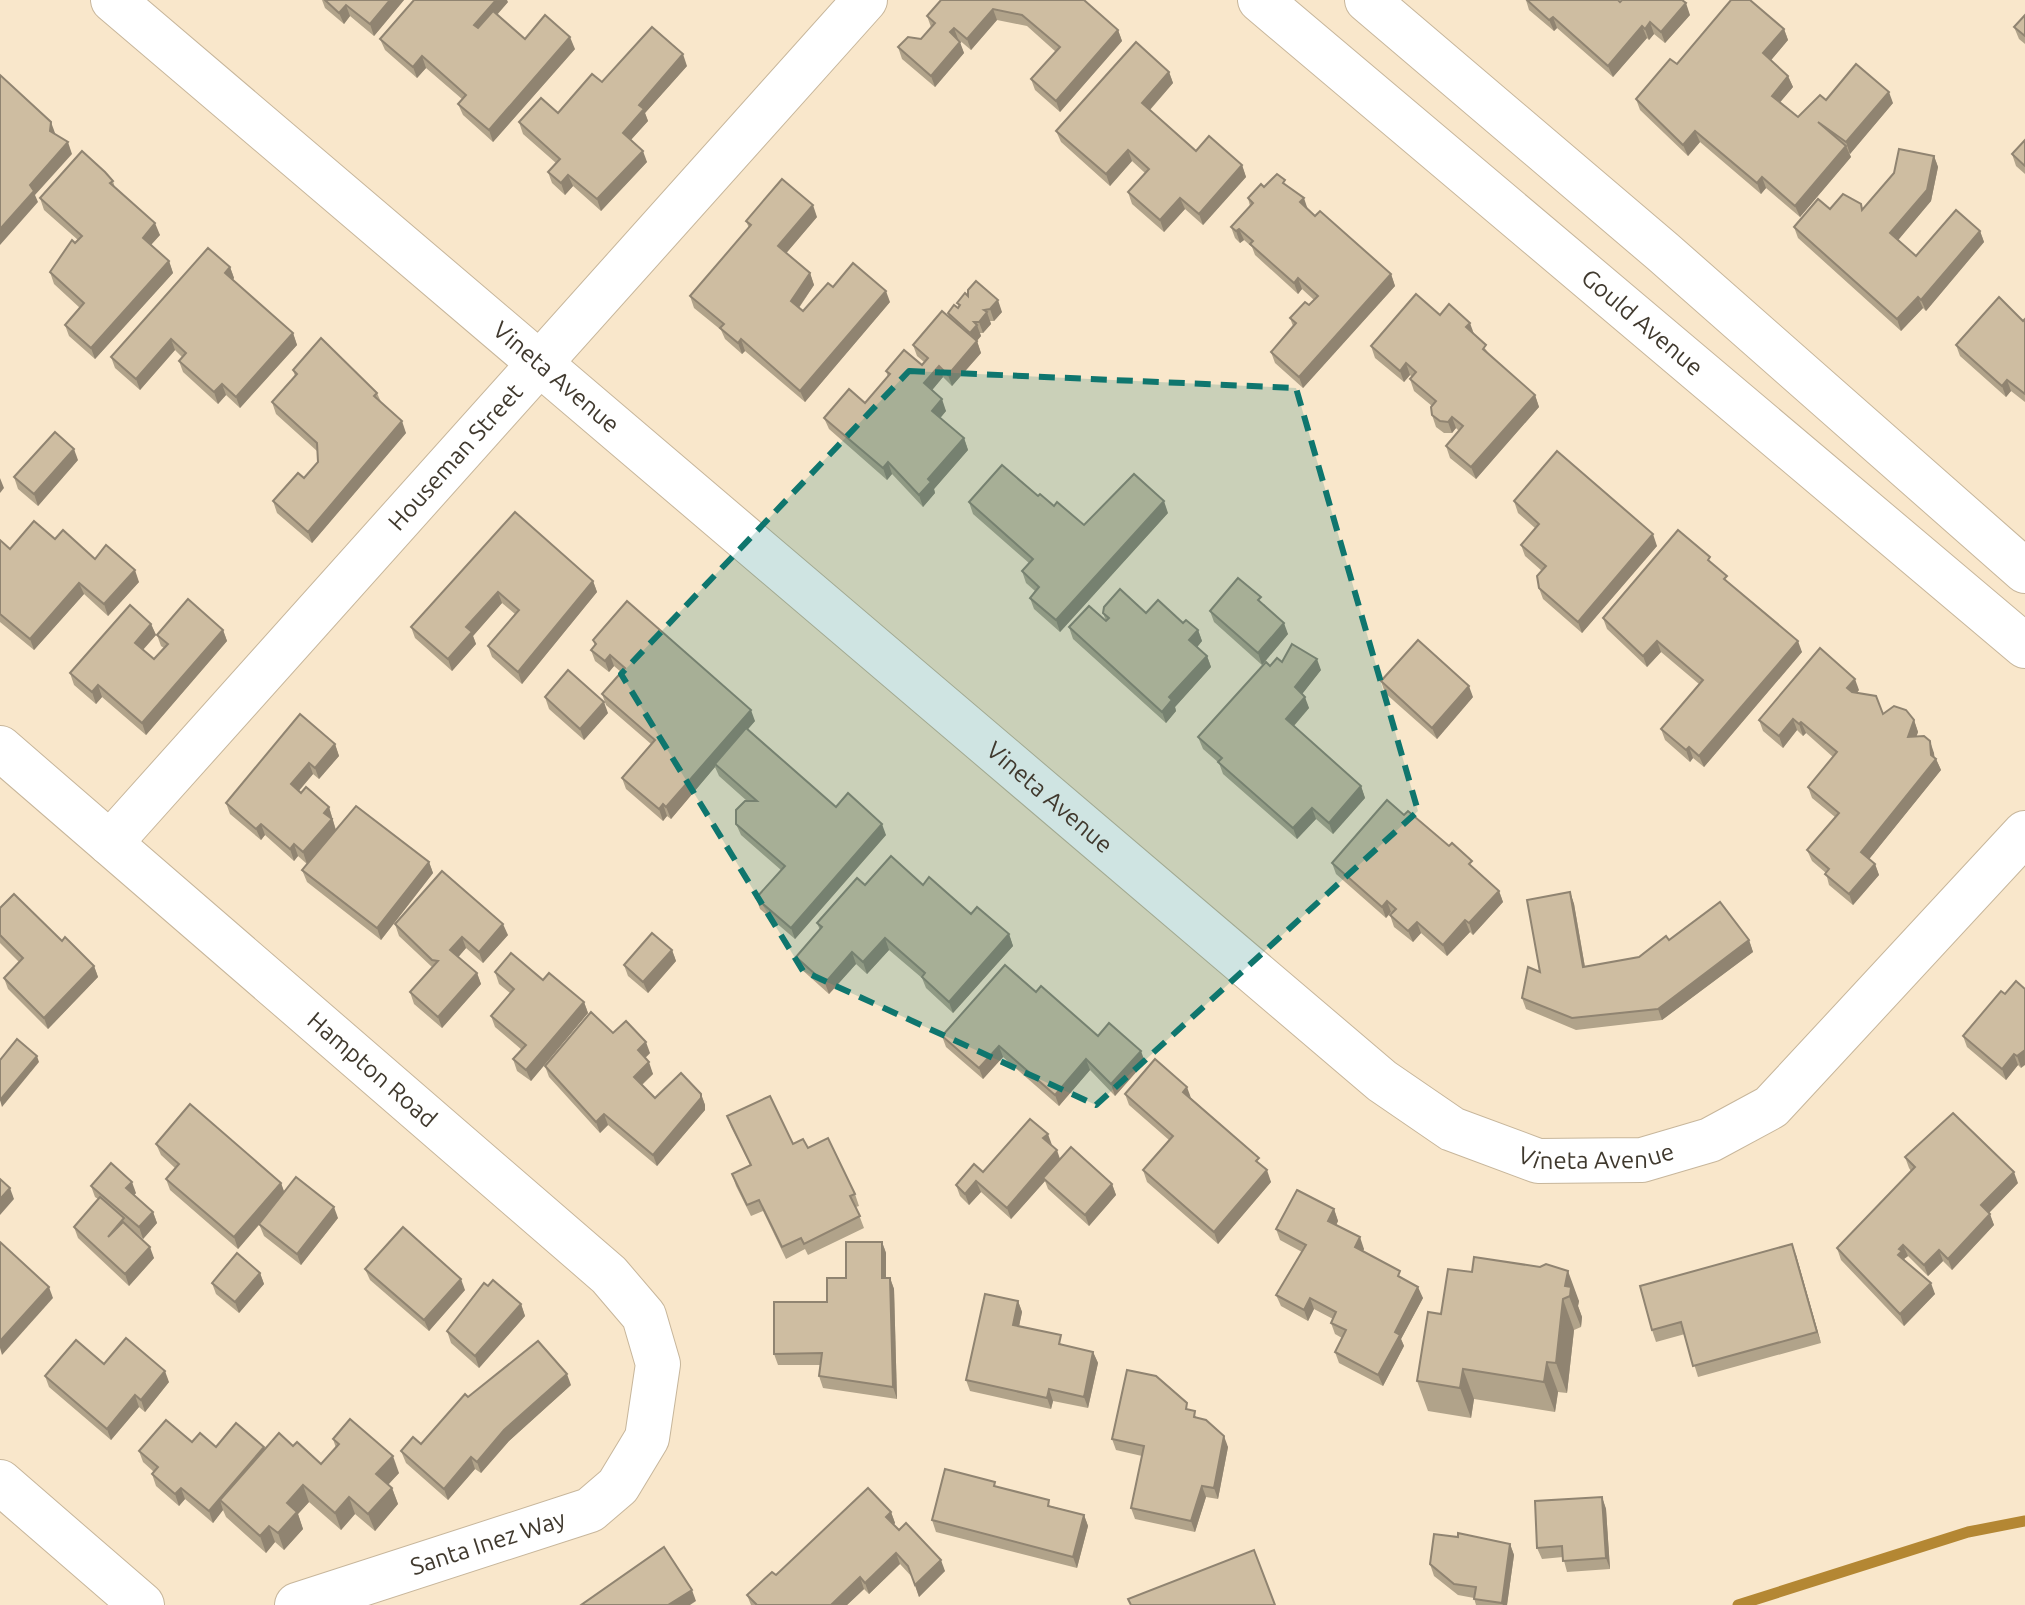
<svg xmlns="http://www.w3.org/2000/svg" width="2025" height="1605" font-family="Ubuntu,sans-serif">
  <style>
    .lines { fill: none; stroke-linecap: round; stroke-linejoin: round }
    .stream { stroke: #b48733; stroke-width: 11 }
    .minor-casing { stroke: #c7b69b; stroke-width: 46 }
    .minor { stroke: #fff; stroke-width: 44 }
    .wall { fill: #b1a38a }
    .shaded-wall { fill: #908471 }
    .building { fill: #cebda1; stroke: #908471; stroke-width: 2 }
    .marked { fill: #0f766e; fill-opacity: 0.2; stroke: #0f766e; stroke-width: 6; stroke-dasharray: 16 10; stroke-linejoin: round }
    .labels { text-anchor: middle; stroke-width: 7; stroke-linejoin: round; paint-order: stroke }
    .street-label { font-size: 24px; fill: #40392e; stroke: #fff }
  </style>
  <rect width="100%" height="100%" fill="#f9e7cb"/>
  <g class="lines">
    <polyline class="stream" points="1738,1605 1968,1532 2025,1521"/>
    <g class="minor-casing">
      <g id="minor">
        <path id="s1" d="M113,0L1382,1081L1452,1129L1538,1161L1642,1160L1710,1140L1771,1107L2025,833"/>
        <path id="s2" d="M1260,0L2025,646"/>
        <polyline points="1367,0 1663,252 2025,571"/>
        <path id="s3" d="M0,748L609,1275L644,1316L658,1364L647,1438L618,1486L590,1510L297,1605"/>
        <path id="s4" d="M110,843L865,0"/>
        <polyline points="0,1482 142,1605"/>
      </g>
    </g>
    <use href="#minor" class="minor"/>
  </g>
  <g class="wall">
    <polygon points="322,0 404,0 374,36 350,16 344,24 325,8"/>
    <polygon points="941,0 1118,30 1122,41 1060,112 1035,90 1031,79 1056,52 1027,26 997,20 971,50 958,39 964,53 935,87 902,59 898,47 921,39 931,27 927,16"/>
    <polygon points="1526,0 1618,0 1620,2 1690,15 1665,43 1654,34 1649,40 1647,38 1613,77 1557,28 1554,31 1529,10"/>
    <polygon points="508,2 497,15 525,39 575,49 493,142 463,115 458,104 462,99 426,68 417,78 385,50 380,39"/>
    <polygon points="2025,15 2025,44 2019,39 2014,27"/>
    <polygon points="1784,29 1788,40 1771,60 1788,76 1793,87 1780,102 1798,117 1826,100 1893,103 1850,154 1849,153 1851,157 1800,217 1766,188 1761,194 1700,142 1688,156 1640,110 1636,99 1677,64"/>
    <polygon points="687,66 645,113 648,121 631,140 647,162 601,211 573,186 565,195 552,183 548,172 556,163 523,134 519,122 558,113 602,82"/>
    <polygon points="1169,72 1173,83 1150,110 1196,151 1242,165 1246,177 1203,225 1185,209 1164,232 1132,204 1128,192 1145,173 1132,161 1110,186 1061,142 1056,131"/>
    <polygon points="2025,140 2025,174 2016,166 2012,154"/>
    <polygon points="1934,156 1938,167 1931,201 1898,240 1916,256 1980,231 1984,242 1926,311 1923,308 1901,331 1798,238 1794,227 1830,209 1863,209"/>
    <polygon points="113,181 115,188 160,235 151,245 169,261 173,273 95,359 69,336 65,325 80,308 54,284 50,272 78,240 44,210 40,198"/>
    <polygon points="1287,186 1315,216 1391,274 1395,286 1303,388 1275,363 1271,352 1293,326 1290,318 1309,305 1314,300 1302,289 1298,294 1255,255 1252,247 1244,240 1240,243 1235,238 1231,227 1250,206 1248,198"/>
    <polygon points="817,217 786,253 810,273 814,285 799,308 803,311 833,287 890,302 805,402 745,351 742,354 725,339 721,330 694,308 690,296 749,228 746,221"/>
    <polygon points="230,267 234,278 233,280 293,333 297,345 240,408 226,395 218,404 183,372 179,361 182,357 175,350 140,390 115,368 111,357"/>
    <polygon points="957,303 1002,312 994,321 990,321 991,324 983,333 980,333 981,336 977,341 981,353 952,386 943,377 932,390 946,411 940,418 964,438 968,450 934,489 935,493 923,507 892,474 887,480 829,429 824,418 865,403 888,377 886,371 922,365 924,362 917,356 913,345 949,317 948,313 959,307"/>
    <polygon points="1440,315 1474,334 1490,355 1535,395 1539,407 1476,479 1450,458 1446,446 1459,431 1456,428 1452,433 1444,433 1436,427 1432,415 1432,406 1414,391 1410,379 1412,377 1410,375 1404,382 1375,358 1371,346"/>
    <polygon points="2025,319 2025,402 2011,391 2006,397 1960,356 1956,345 2023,321"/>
    <polygon points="293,370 377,393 381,402 406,433 312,543 277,513 273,501 304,478 318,462 317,451 276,414 272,402 295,376"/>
    <polygon points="78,460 38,506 18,489 14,477"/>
    <polygon points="1038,496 1084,525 1168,513 1060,632 1034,609 1030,598 1035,591 1026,583 1022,571 1029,563 973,514 969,502"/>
    <polygon points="1514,501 1657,546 1582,633 1543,599 1539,588 1542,571 1525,556 1521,545 1535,528 1518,513"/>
    <polygon points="515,512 593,581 597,592 522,684 492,657 488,646 515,614 502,603 473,636 476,644 452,671 415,638 411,627"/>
    <polygon points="55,539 139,582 108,616 84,594 34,650 0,622 0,540 10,549"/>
    <polygon points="1712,564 1729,583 1802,652 1704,767 1693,758 1690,762 1665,740 1661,729 1699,684 1661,652 1647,667 1607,629 1603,618"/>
    <polygon points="1264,604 1288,634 1262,665 1214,622 1210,611"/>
    <polygon points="1103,613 1146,613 1183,623 1198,630 1202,641 1197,647 1207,656 1211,667 1175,707 1176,711 1166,723 1073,639 1069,627 1106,621"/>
    <polygon points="151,624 156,635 143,650 154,659 164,648 161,646 157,635 223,630 227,641 146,735 102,697 96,704 74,685 70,673"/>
    <polygon points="593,640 755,721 748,729 836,807 886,835 795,939 760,909 756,898 781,870 741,835 736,824 747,801 719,776 715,767 671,819 667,816 663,821 626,789 622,778 651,744 606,705 602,694 621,672 614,666 609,672 595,661 591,650 595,646"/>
    <polygon points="1282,662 1321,670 1302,694 1309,708 1294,726 1361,786 1365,798 1333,834 1316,819 1297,839 1223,774 1219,763 1203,749 1198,737 1270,666"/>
    <polygon points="1381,681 1473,697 1437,739 1385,693"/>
    <polygon points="1859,690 1857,693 1883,714 1914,720 1918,732 1916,737 1934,753 1934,758 1936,759 1941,770 1869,859 1875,864 1879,875 1853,905 1829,885 1826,873 1812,861 1807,850 1835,817 1812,798 1808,787 1833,757 1806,733 1803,736 1797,730 1783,748 1763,731 1759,720"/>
    <polygon points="545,697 608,713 584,740 549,709"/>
    <polygon points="335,744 339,756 319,779 313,774 299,791 329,807 336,830 429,862 433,873 381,940 307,882 302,870 307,864 298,856 294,861 265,835 261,840 230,814 226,803"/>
    <polygon points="1404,815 1475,870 1499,891 1503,902 1473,935 1470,932 1447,956 1421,933 1413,942 1394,927 1390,915 1392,913 1391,912 1386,918 1336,874 1332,863"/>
    <polygon points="865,885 923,885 1009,934 1013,946 953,1013 926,988 922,978 889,950 867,974 856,964 829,994 800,968 796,957 820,930 817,923"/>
    <polygon points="1570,892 1574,904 1585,967 1639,957 1669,940 1749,940 1753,952 1662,1020 1576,1030 1526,1009 1522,998 1540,972"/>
    <polygon points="0,908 94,966 98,977 48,1029 8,989 4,978 19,962 0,943"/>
    <polygon points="395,924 508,935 483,963 466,948 458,957 477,973 481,984 442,1028 414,1004 410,992 432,967 399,936"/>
    <polygon points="672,950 676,961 648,993 628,976 624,965"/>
    <polygon points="495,972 543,980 584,1002 588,1013 531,1081 517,1071 513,1059 522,1050 495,1027 491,1016 510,993 499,984"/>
    <polygon points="2001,991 2021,1068 2018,1065 2006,1080 1967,1047 1963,1036"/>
    <polygon points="1036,992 1098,1036 1145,1062 1115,1096 1090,1070 1059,1106 1003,1057 983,1079 946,1047 942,1036"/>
    <polygon points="613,1033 650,1053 645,1058 653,1074 642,1085 655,1098 701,1094 705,1105 705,1110 657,1166 608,1125 600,1133 549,1077 545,1066"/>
    <polygon points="1125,1094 1191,1098 1262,1166 1271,1182 1218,1244 1147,1182 1143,1170 1169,1140 1129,1105"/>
    <polygon points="727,1116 793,1144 808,1148 855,1194 859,1206 856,1207 864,1228 808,1255 805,1249 786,1259 763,1211 751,1216 736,1186 732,1174 750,1165 731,1127"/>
    <polygon points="156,1144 281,1183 284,1192 338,1218 301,1265 264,1236 259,1224 265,1218 238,1249 170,1190 166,1179 175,1168 161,1155"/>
    <polygon points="1051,1145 1060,1159 1112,1184 1116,1195 1089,1226 1048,1189 1045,1181 1011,1219 981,1192 969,1205 960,1196 956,1185 983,1172"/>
    <polygon points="1905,1157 2018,1183 1989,1213 1994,1225 1952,1270 1943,1261 1928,1276 1908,1256 1904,1259 1935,1294 1904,1326 1841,1260 1837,1248 1911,1171 1909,1168"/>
    <polygon points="91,1186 136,1193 134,1195 153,1212 157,1223 143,1239 126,1224 154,1258 129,1286 78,1238 74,1227 98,1199 95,1197"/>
    <polygon points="1334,1209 1338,1221 1336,1225 1364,1249 1363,1251 1403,1279 1423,1298 1401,1339 1404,1346 1383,1386 1339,1363 1335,1352 1342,1338 1335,1334 1331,1323 1333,1319 1314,1309 1308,1321 1281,1306 1276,1295 1302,1252 1280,1240 1276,1229"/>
    <polygon points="882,1242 886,1253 886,1278 890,1278 894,1289 897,1399 823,1388 819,1376 821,1365 778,1365 774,1354 827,1302 846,1278"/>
    <polygon points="1796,1255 1821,1343 1698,1377 1685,1334 1656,1342 1652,1330"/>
    <polygon points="1540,1267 1579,1301 1578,1306 1582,1317 1581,1327 1574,1330 1567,1393 1558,1392 1555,1412 1474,1399 1471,1418 1428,1411 1417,1381 1441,1314 1472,1272"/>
    <polygon points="365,1269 465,1290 429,1331 370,1280"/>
    <polygon points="260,1273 264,1284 239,1313 216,1294 212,1283"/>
    <polygon points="488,1286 521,1304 525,1316 479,1368 451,1343 447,1331"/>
    <polygon points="1018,1301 1022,1312 1019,1326 1064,1345 1093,1352 1098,1363 1088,1408 1053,1401 1051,1409 970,1391 966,1380"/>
    <polygon points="104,1364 169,1382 145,1412 139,1407 111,1440 49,1387 45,1376"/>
    <polygon points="571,1385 509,1441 481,1473 475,1469 448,1500 406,1463 401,1451 421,1444 468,1397"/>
    <polygon points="1189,1410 1228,1447 1218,1499 1206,1497 1195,1532 1135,1519 1131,1508 1142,1456 1116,1450 1112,1439"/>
    <polygon points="333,1439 399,1473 388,1485 392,1488 398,1504 375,1531 355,1514 341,1530 309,1502 298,1514 303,1529 284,1550 275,1542 266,1553 226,1517 223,1510 213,1523 185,1499 179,1506 156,1486 152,1474 154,1472 143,1462 139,1451 192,1442 216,1447 264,1449 293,1446 321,1464 336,1448"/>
    <polygon points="997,1487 1051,1506 1084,1515 1088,1526 1077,1568 936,1532 932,1520"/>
    <polygon points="1602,1497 1606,1509 1610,1569 1567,1572 1563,1557 1542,1559 1537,1548"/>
    <polygon points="891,1512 895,1523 894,1525 945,1571 919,1597 912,1577 900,1564 869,1594 864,1589 847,1605 751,1605 747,1595 776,1575"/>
    <polygon points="1510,1544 1514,1555 1507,1605 1476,1605 1474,1598 1458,1595 1434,1576 1430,1564"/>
  </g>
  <g class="shaded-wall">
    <polygon points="390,0 404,0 374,36 370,24"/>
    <polygon points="496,0 507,0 508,2 478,36 474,25"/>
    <polygon points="1686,3 1690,15 1665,43 1661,32"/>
    <polygon points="346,5 350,16 344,24 339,13"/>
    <polygon points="993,9 997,20 971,50 967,39"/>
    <polygon points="1553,17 1557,28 1554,31 1549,20"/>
    <polygon points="1650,22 1654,34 1649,40 1645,29"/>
    <polygon points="1642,26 1647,38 1613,77 1608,66"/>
    <polygon points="954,28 958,39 950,32"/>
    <polygon points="1784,29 1788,40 1767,65 1763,53"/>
    <polygon points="1118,30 1122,41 1060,112 1056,101"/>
    <polygon points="570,37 575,49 493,142 489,130"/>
    <polygon points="960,42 964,53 935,87 931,76"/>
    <polygon points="683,54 687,66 645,113 648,121 627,144 623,133 639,105"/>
    <polygon points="422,56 426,68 417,78 413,67"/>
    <polygon points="1169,72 1173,83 1146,114 1142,103"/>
    <polygon points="1788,76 1793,87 1776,107 1772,96"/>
    <polygon points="1889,92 1893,103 1850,154 1846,142"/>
    <polygon points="51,122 55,133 54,142 50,131"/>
    <polygon points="1695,131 1700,142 1688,156 1683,145"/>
    <polygon points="68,142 72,154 35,195 38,202 0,245 0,229 30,185"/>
    <polygon points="1846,146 1851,157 1800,217 1795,206"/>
    <polygon points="1128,150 1132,161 1110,186 1106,174"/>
    <polygon points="643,151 647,162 601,211 597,199"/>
    <polygon points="1934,156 1938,167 1931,201 1894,245 1890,233"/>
    <polygon points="1242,165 1246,177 1203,225 1199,214"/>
    <polygon points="568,175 573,186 565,195 561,183"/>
    <polygon points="1762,177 1766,188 1761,194 1757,183"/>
    <polygon points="1180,198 1185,209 1164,232 1160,220"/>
    <polygon points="1304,198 1308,210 1300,202"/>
    <polygon points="813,205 817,217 783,257 778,246"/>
    <polygon points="155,223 160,235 147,249 143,238"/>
    <polygon points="1239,229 1244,240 1240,243 1236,231"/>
    <polygon points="1980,231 1984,242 1926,311 1921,300"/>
    <polygon points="169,261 173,273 95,359 91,348"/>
    <polygon points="230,267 234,278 229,284 225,273"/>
    <polygon points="810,273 814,285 795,313 791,301"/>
    <polygon points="1391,274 1395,286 1303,388 1299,377"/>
    <polygon points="1298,278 1302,289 1298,294 1294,283"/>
    <polygon points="886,291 890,302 805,402 800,391"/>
    <polygon points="1918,297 1923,308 1901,331 1897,319"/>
    <polygon points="998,300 1002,312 994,321 990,309"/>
    <polygon points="987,312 991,324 983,333 979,322"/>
    <polygon points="1470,323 1474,334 1470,338 1466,327"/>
    <polygon points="977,325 981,336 974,344 970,333"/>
    <polygon points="293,333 297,345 240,408 236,397"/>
    <polygon points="171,339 175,350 140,390 136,379"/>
    <polygon points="741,339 745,351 742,354 738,343"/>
    <polygon points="977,341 981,353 952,386 948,375"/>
    <polygon points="1406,363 1410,375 1404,382 1400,371"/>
    <polygon points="939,366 943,377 928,395 924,383"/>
    <polygon points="2007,380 2011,391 2006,397 2002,386"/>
    <polygon points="222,384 226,395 218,404 214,392"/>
    <polygon points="1535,395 1539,407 1476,479 1471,467"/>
    <polygon points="942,399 946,411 937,422 932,411"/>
    <polygon points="1452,417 1456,428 1452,433 1448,422"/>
    <polygon points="402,421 406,433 312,543 308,532"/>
    <polygon points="964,438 968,450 934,489 935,493 923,507 919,495 928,479"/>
    <polygon points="74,449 78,460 38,506 34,494"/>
    <polygon points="888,462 892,474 887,480 883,468"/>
    <polygon points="0,478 4,488 0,493"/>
    <polygon points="1164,501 1168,513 1060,632 1056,620"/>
    <polygon points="1653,534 1657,546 1582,633 1578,622"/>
    <polygon points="135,570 139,582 108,616 104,604"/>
    <polygon points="593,581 597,592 522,684 518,672"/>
    <polygon points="79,583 84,594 34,650 30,639"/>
    <polygon points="498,592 502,603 473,636 476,644 452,671 448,659 466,627"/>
    <polygon points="1284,623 1288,634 1262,665 1258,653"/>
    <polygon points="151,624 156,635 139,654 135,643"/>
    <polygon points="223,630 227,641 146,735 142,723"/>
    <polygon points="1198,630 1202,641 1194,651 1189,640"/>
    <polygon points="1657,641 1661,652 1647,667 1643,656"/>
    <polygon points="1798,641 1802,652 1704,767 1699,756"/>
    <polygon points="610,655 614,666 609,672 605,661"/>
    <polygon points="1207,656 1211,667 1175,707 1176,711 1166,723 1162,712 1169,697"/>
    <polygon points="1317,659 1321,670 1299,698 1295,687"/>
    <polygon points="1855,679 1859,690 1851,699 1847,688"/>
    <polygon points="98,685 102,697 96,704 92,692"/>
    <polygon points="1469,686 1473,697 1437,739 1432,728"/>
    <polygon points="1305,697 1309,708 1290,730 1286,719"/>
    <polygon points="604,702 608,713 584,740 580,729"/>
    <polygon points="751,710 755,721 716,766 715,764 715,767 671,819 666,807"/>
    <polygon points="1793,719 1797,730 1783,748 1779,736"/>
    <polygon points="1914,720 1918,732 1912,749 1908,737"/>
    <polygon points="1801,722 1806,733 1803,736 1799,724"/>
    <polygon points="1930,741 1934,753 1935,761 1936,759 1941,770 1866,863 1861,852 1931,755"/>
    <polygon points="335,744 339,756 319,779 315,768"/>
    <polygon points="1689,747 1693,758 1690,762 1686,750"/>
    <polygon points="309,763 313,774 295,795 291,784"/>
    <polygon points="1361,786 1365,798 1333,834 1329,823"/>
    <polygon points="663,804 667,816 663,821 659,809"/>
    <polygon points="329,807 336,831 307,864 303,852 324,813"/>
    <polygon points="1312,808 1316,819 1297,839 1293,828"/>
    <polygon points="261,824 265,835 261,840 256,829"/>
    <polygon points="882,824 886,835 795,939 791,928"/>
    <polygon points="294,844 298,856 294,861 290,849"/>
    <polygon points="429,862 433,873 381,940 377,928"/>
    <polygon points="1875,864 1879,875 1853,905 1849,894"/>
    <polygon points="1499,891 1503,902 1473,935 1469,923"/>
    <polygon points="1570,892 1574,904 1587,979 1583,967"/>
    <polygon points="1387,901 1391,912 1386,918 1382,907"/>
    <polygon points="1465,920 1470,932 1447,956 1443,945"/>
    <polygon points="1417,922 1421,933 1413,942 1408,931"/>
    <polygon points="503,924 508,935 483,963 479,952"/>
    <polygon points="1009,934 1013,946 953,1013 949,1002"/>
    <polygon points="462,937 466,948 455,961 450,950"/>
    <polygon points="885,938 889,950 867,974 863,962"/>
    <polygon points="1749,940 1753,952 1662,1020 1658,1009"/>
    <polygon points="672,950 676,961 648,993 643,982"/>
    <polygon points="852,952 856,964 829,994 825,983"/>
    <polygon points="94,966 98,977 48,1029 44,1018"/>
    <polygon points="477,973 481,984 442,1028 438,1017"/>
    <polygon points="584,1002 588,1013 531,1081 526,1070"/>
    <polygon points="646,1042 650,1053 642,1061 638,1050"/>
    <polygon points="999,1046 1003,1057 983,1079 979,1068"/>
    <polygon points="2025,1050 2025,1065 2021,1068 2017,1056"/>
    <polygon points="1141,1051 1145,1062 1115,1096 1111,1084"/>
    <polygon points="2014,1054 2018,1065 2006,1080 2002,1069"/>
    <polygon points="37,1056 39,1062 2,1107 0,1100"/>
    <polygon points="1086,1059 1090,1070 1059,1106 1055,1095"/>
    <polygon points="649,1062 653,1074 638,1088 634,1077"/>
    <polygon points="1187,1087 1191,1098 1183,1092"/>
    <polygon points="701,1094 705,1105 705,1110 657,1166 653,1155"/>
    <polygon points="604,1114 608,1125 600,1133 596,1122"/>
    <polygon points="1048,1134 1052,1145 1043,1138"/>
    <polygon points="1057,1150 1061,1162 1043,1178 1045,1181 1011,1219 1007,1208"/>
    <polygon points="1267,1170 1271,1182 1218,1244 1214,1232"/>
    <polygon points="2014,1172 2018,1183 1985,1217 1981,1205"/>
    <polygon points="976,1181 981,1192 969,1205 965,1194"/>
    <polygon points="132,1182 136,1193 131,1199 126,1188"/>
    <polygon points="281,1183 285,1194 238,1249 234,1237"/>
    <polygon points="1112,1184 1116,1195 1089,1226 1085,1215"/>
    <polygon points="10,1188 14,1199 0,1215 0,1199"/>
    <polygon points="334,1207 338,1218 301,1265 297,1254"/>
    <polygon points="1334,1209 1338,1221 1333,1232 1328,1221"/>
    <polygon points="153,1212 157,1223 143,1239 139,1227"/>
    <polygon points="1990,1214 1994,1225 1952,1270 1948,1259"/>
    <polygon points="1360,1237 1364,1249 1359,1259 1355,1247"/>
    <polygon points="882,1242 886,1253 886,1289 882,1278"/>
    <polygon points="1792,1244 1796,1255 1821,1343 1817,1332"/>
    <polygon points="1903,1245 1908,1256 1904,1259 1906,1263 1898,1255 1899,1249"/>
    <polygon points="150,1247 154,1258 129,1286 125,1274"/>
    <polygon points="1939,1250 1943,1261 1928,1276 1924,1265"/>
    <polygon points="1568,1271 1579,1301 1578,1306 1582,1317 1581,1327 1565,1286"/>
    <polygon points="260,1273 264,1284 239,1313 235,1302"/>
    <polygon points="890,1278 894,1289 897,1399 893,1387"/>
    <polygon points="461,1279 465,1290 429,1331 424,1320"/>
    <polygon points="1931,1283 1935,1294 1904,1326 1900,1314"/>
    <polygon points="49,1287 53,1298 2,1355 0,1348 0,1341"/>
    <polygon points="1418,1287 1423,1298 1401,1339 1404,1346 1383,1386 1378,1375 1395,1332"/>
    <polygon points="1310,1298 1314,1309 1308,1321 1304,1310"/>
    <polygon points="1563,1299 1574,1330 1567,1393 1556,1363"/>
    <polygon points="1018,1301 1022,1312 1017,1336 1013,1325"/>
    <polygon points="521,1304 525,1316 479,1368 475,1356"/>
    <polygon points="1093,1352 1098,1363 1088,1408 1084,1397"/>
    <polygon points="1547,1362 1558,1392 1555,1412 1544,1382"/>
    <polygon points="1463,1369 1474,1399 1471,1418 1460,1388"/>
    <polygon points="165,1371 169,1382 145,1412 141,1400"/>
    <polygon points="567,1374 571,1385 509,1441 481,1473 477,1462 504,1430"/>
    <polygon points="1049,1389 1053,1401 1051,1409 1047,1398"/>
    <polygon points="135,1395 139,1407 111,1440 107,1429"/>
    <polygon points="1224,1436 1228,1447 1218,1499 1214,1488"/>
    <polygon points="264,1447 268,1459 220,1500 223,1510 213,1523 209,1511"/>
    <polygon points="393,1456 399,1473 382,1491 376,1474"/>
    <polygon points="471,1457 475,1469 448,1500 444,1489"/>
    <polygon points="303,1485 309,1502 298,1514 303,1529 284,1550 278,1533 287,1503"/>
    <polygon points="1202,1486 1206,1497 1195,1532 1191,1521"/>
    <polygon points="181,1488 185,1499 179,1506 175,1494"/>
    <polygon points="392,1488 398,1504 375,1531 368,1514"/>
    <polygon points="349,1497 355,1514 341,1530 335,1513"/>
    <polygon points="1602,1497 1606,1509 1610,1569 1606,1558"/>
    <polygon points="891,1512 895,1523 891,1528 886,1517"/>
    <polygon points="1084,1515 1088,1526 1077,1568 1073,1557"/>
    <polygon points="269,1526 275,1542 266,1553 260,1536"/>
    <polygon points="1510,1544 1514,1555 1507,1605 1503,1605 1502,1603"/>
    <polygon points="896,1553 900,1564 869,1594 865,1583"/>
    <polygon points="941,1560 945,1571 919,1597 915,1585"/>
    <polygon points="860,1577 864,1589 847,1605 831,1605"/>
    <polygon points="692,1590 696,1601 690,1605 668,1605"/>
  </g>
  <g class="building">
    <polygon points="325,0 390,0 370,24 346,5 339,13"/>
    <polygon points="414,0 496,0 474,25 478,28 493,11 525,39 545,15 570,37 489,130 458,104 466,95 422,56 413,67 380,39"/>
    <polygon points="941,0 1084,0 1118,30 1056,101 1031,79 1060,47 1022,15 993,9 967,39 954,28 950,32 960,42 931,76 898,47 908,37 921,39 935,23 927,16"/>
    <polygon points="1527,0 1618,0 1620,2 1622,0 1682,0 1686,3 1661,32 1650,22 1645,29 1642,26 1608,66 1553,17 1549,20"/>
    <polygon points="1731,0 1750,0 1784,29 1763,53 1788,76 1772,96 1798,117 1820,95 1826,100 1856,64 1889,92 1846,142 1818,122 1846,146 1795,206 1762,177 1757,183 1695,131 1683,145 1636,99 1670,59 1677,64"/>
    <polygon points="2025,15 2025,36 2014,27"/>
    <polygon points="652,27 683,54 639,105 644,109 623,133 643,151 597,199 568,175 561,183 548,172 560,159 519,122 541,98 558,113 592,74 602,82"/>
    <polygon points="1136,42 1169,72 1142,103 1196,151 1209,136 1242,165 1199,214 1180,198 1160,220 1128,192 1149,169 1128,150 1106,174 1056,131"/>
    <polygon points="0,75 51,122 50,131 68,142 30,185 34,191 0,229"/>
    <polygon points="2025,140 2025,166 2012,154"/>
    <polygon points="1899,149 1934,156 1927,190 1890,233 1916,256 1956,210 1980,231 1921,300 1918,297 1897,319 1794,227 1818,199 1830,209 1843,194 1861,204 1862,210 1894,173"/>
    <polygon points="82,151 105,172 113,181 110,183 155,223 143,238 169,261 91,348 65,325 84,303 50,272 72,240 75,243 82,236 40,198"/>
    <polygon points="1277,174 1285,180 1283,183 1304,198 1300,202 1315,216 1320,211 1391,274 1299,377 1271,352 1296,323 1290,318 1305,302 1309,305 1318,296 1298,278 1294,283 1250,244 1253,241 1239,229 1236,231 1231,227 1253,203 1248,198 1261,184 1264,187"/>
    <polygon points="782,179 813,205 778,246 810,273 791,301 803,311 828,283 833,287 853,263 886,291 800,391 741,339 738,343 720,328 724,324 690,296 751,225 746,221"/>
    <polygon points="208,248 230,267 225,273 293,333 236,397 222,384 214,392 179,361 186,353 171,339 136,379 111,357"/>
    <polygon points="976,281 998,300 990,309 984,310 987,312 979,322 974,322 977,325 970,333 948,313 954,305 958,308 960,305 957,303 965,293 968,296 968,290"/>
    <polygon points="1416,294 1440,315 1449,304 1470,323 1466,327 1486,345 1483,349 1535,395 1471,467 1446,446 1463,426 1452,417 1448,422 1440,421 1432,415 1431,407 1436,401 1410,379 1416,372 1406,363 1400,371 1371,346"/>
    <polygon points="1999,297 2023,321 2025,319 2025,394 2007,380 2002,386 1956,345"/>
    <polygon points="942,311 977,341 948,375 939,366 924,383 942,399 932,411 964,438 928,479 931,482 919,495 888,462 883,468 824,418 849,389 865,403 890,374 886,371 904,350 922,365 928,358 913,345"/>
    <polygon points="321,338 377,393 374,396 402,421 308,532 273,501 298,473 304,478 318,462 317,443 272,402 297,374 293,370"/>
    <polygon points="55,432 74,449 34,494 14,477"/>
    <polygon points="1557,451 1653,534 1578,622 1539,588 1537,576 1546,566 1521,545 1539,524 1514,501"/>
    <polygon points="1002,465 1038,496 1040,494 1054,506 1057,502 1084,525 1134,474 1164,501 1056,620 1030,598 1039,587 1022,571 1033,559 969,502"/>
    <polygon points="515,512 593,581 518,672 488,646 519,610 498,592 466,627 472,632 448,659 411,627"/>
    <polygon points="34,521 55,539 63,530 95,559 106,545 135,570 104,604 79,583 30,639 0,614 0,540 10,549"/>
    <polygon points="1678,530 1710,557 1708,560 1727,576 1724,579 1798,641 1699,756 1689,747 1686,750 1661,729 1703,680 1657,641 1643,656 1603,618"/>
    <polygon points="1238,578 1261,597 1258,600 1284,623 1258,653 1210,611"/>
    <polygon points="1120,589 1146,613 1158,600 1183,623 1186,620 1198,630 1189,640 1207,656 1169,697 1172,700 1162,712 1069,627 1089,606 1106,621 1109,618 1103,613 1104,607"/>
    <polygon points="188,599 223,630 142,723 98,685 92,692 70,673 130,605 151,624 135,643 154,659 168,644 157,635"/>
    <polygon points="627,601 751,710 666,807 663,804 659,809 622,778 655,740 602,694 625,668 610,655 605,661 591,650 596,644 593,640"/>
    <polygon points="1418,640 1469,686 1432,728 1381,681"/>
    <polygon points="1292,644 1317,659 1295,687 1305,697 1286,719 1361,786 1329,823 1312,808 1293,828 1218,762 1222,758 1198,737 1266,662 1270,666 1277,658 1282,662"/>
    <polygon points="1820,648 1855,679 1847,688 1852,692 1876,696 1883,714 1894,706 1906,710 1914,720 1908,737 1924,736 1930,741 1931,755 1936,759 1861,852 1875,864 1849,894 1825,874 1829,869 1807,850 1839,813 1808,787 1837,752 1801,722 1799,724 1793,719 1779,736 1759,720"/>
    <polygon points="568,670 604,702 580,729 545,697"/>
    <polygon points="300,714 335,744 315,768 309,763 291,784 301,793 306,787 329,807 324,813 332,819 303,852 294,844 290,849 261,824 256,829 226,803"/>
    <polygon points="746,728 836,807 848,793 882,824 791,928 756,898 785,866 736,824 736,810 745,801 757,801 715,764"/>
    <polygon points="1387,800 1404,815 1408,811 1449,846 1452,843 1472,861 1469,864 1499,891 1469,923 1465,920 1443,945 1417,922 1408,931 1390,915 1396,909 1387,901 1382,907 1332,863"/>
    <polygon points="356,806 429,862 377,928 302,870"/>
    <polygon points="891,856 923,885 929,877 971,914 977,907 1009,934 949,1002 922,977 925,973 885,938 863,962 852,952 825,983 796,957 822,927 817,923 857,878 865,885"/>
    <polygon points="442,871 503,924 479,952 462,937 450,950 477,973 438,1017 410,992 438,961 432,960 395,924"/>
    <polygon points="1570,892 1583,967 1639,957 1666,936 1669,940 1720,902 1749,940 1658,1009 1572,1018 1522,998 1528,967 1540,972 1527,900"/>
    <polygon points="14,894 62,941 65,937 94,966 44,1018 4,978 23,958 0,935 0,908"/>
    <polygon points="652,933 672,950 643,982 624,965"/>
    <polygon points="511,953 543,980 549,973 584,1002 526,1070 513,1059 526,1045 491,1016 514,989 495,972"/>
    <polygon points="1005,965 1036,992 1041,986 1098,1036 1109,1023 1141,1051 1111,1084 1086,1059 1055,1095 999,1046 979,1068 942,1036"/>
    <polygon points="2016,981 2025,989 2025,1050 2017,1056 2014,1054 2002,1069 1963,1036 2001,991 2005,994"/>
    <polygon points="591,1012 613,1033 626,1021 646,1042 638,1050 649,1062 634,1077 655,1098 681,1073 701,1094 701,1098 653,1155 604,1114 596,1122 545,1066"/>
    <polygon points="17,1039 37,1056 0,1100 0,1060"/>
    <polygon points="1155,1059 1187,1087 1183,1092 1259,1158 1256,1161 1267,1170 1214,1232 1143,1170 1173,1136 1125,1094"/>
    <polygon points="770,1096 793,1144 803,1139 808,1148 828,1138 855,1194 850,1196 860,1216 804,1244 801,1238 782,1247 759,1200 747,1205 732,1174 751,1165 727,1116"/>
    <polygon points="190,1104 281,1183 234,1237 166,1179 179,1164 156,1144"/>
    <polygon points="1953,1113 2014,1172 1981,1205 1990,1214 1948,1259 1939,1250 1924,1265 1903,1245 1899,1249 1902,1251 1898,1255 1931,1283 1900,1314 1837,1248 1915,1167 1905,1157"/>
    <polygon points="1030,1119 1048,1134 1043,1138 1057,1150 1007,1208 976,1181 965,1194 956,1185 974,1164 983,1172"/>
    <polygon points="1071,1147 1112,1184 1085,1215 1043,1178"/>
    <polygon points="111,1163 132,1182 126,1188 153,1212 139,1227 91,1186"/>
    <polygon points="296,1177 334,1207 297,1254 259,1224"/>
    <polygon points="0,1179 10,1188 0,1199"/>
    <polygon points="1297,1190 1334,1209 1328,1221 1360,1237 1355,1247 1400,1271 1398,1276 1418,1287 1395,1332 1400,1335 1378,1375 1335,1352 1346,1330 1331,1323 1336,1312 1310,1298 1304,1310 1276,1295 1306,1245 1276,1229"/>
    <polygon points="100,1197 124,1218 108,1237 123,1222 150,1247 125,1274 74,1227"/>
    <polygon points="403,1227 461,1279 424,1320 365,1269"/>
    <polygon points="0,1242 49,1287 0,1341"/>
    <polygon points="846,1242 882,1242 882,1278 890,1278 893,1387 819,1376 822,1353 774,1354 774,1302 827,1302 827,1278 846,1278"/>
    <polygon points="1792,1244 1817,1332 1693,1366 1681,1322 1652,1330 1640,1286"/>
    <polygon points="237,1253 260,1273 235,1302 212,1283"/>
    <polygon points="1474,1257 1540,1267 1546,1264 1568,1271 1565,1286 1571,1287 1570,1296 1563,1299 1556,1363 1547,1362 1544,1382 1463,1369 1460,1388 1417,1381 1428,1312 1441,1314 1448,1269 1472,1272"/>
    <polygon points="493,1280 521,1304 475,1356 447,1331 484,1283 488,1286"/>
    <polygon points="985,1294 1018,1301 1013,1325 1061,1335 1059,1344 1093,1352 1084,1397 1049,1389 1047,1398 966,1380"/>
    <polygon points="126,1338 165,1371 141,1400 135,1395 107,1429 45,1376 76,1340 104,1364"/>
    <polygon points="538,1341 567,1374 504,1430 477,1462 471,1457 444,1489 401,1451 413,1437 421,1444 465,1394 468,1397"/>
    <polygon points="1127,1370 1156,1376 1187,1403 1186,1409 1195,1411 1194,1417 1206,1420 1224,1436 1214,1488 1202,1486 1191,1521 1131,1508 1144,1446 1112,1439"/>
    <polygon points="350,1419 393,1456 376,1474 392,1488 368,1514 349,1497 335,1513 303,1485 287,1503 297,1512 278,1533 269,1526 260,1536 220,1500 279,1433 293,1446 297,1442 321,1464 339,1444 333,1439"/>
    <polygon points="166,1420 192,1442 200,1433 216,1447 236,1423 264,1447 209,1511 181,1488 175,1494 152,1474 158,1467 139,1451"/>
    <polygon points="945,1469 995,1482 994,1486 1049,1500 1048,1506 1084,1515 1073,1557 932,1520"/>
    <polygon points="868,1488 891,1512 886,1517 899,1530 906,1523 941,1560 915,1585 908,1566 896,1553 865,1583 860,1577 831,1605 757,1605 747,1595 772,1572 776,1575"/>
    <polygon points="1602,1497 1606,1558 1563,1561 1562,1546 1537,1548 1535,1501"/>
    <polygon points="1458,1533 1510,1544 1502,1603 1474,1599 1476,1587 1454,1584 1430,1564 1434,1534 1458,1537"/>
    <polygon points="664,1547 692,1590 668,1605 581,1605"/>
    <polygon points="1254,1550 1275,1605 1131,1605 1128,1599"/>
  </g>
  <path class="marked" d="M909,371L1296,388L1418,811L1096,1105L803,971L621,674Z"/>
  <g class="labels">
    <g class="street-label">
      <text dy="8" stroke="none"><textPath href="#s2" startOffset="500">Gould Avenue</textPath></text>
      <text dy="8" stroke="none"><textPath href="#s1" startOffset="582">Vineta Avenue</textPath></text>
      <text dy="8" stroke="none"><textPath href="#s4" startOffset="518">Houseman Street</textPath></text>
      <text dy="8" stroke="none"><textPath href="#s1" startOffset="1230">Vineta Avenue</textPath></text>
      <text dy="8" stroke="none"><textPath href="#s3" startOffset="492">Hampton Road</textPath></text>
      <text dy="8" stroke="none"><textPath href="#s1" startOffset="1902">Vineta Avenue</textPath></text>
      <text transform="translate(488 1543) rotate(-18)" y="8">Santa Inez Way</text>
    </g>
  </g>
</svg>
